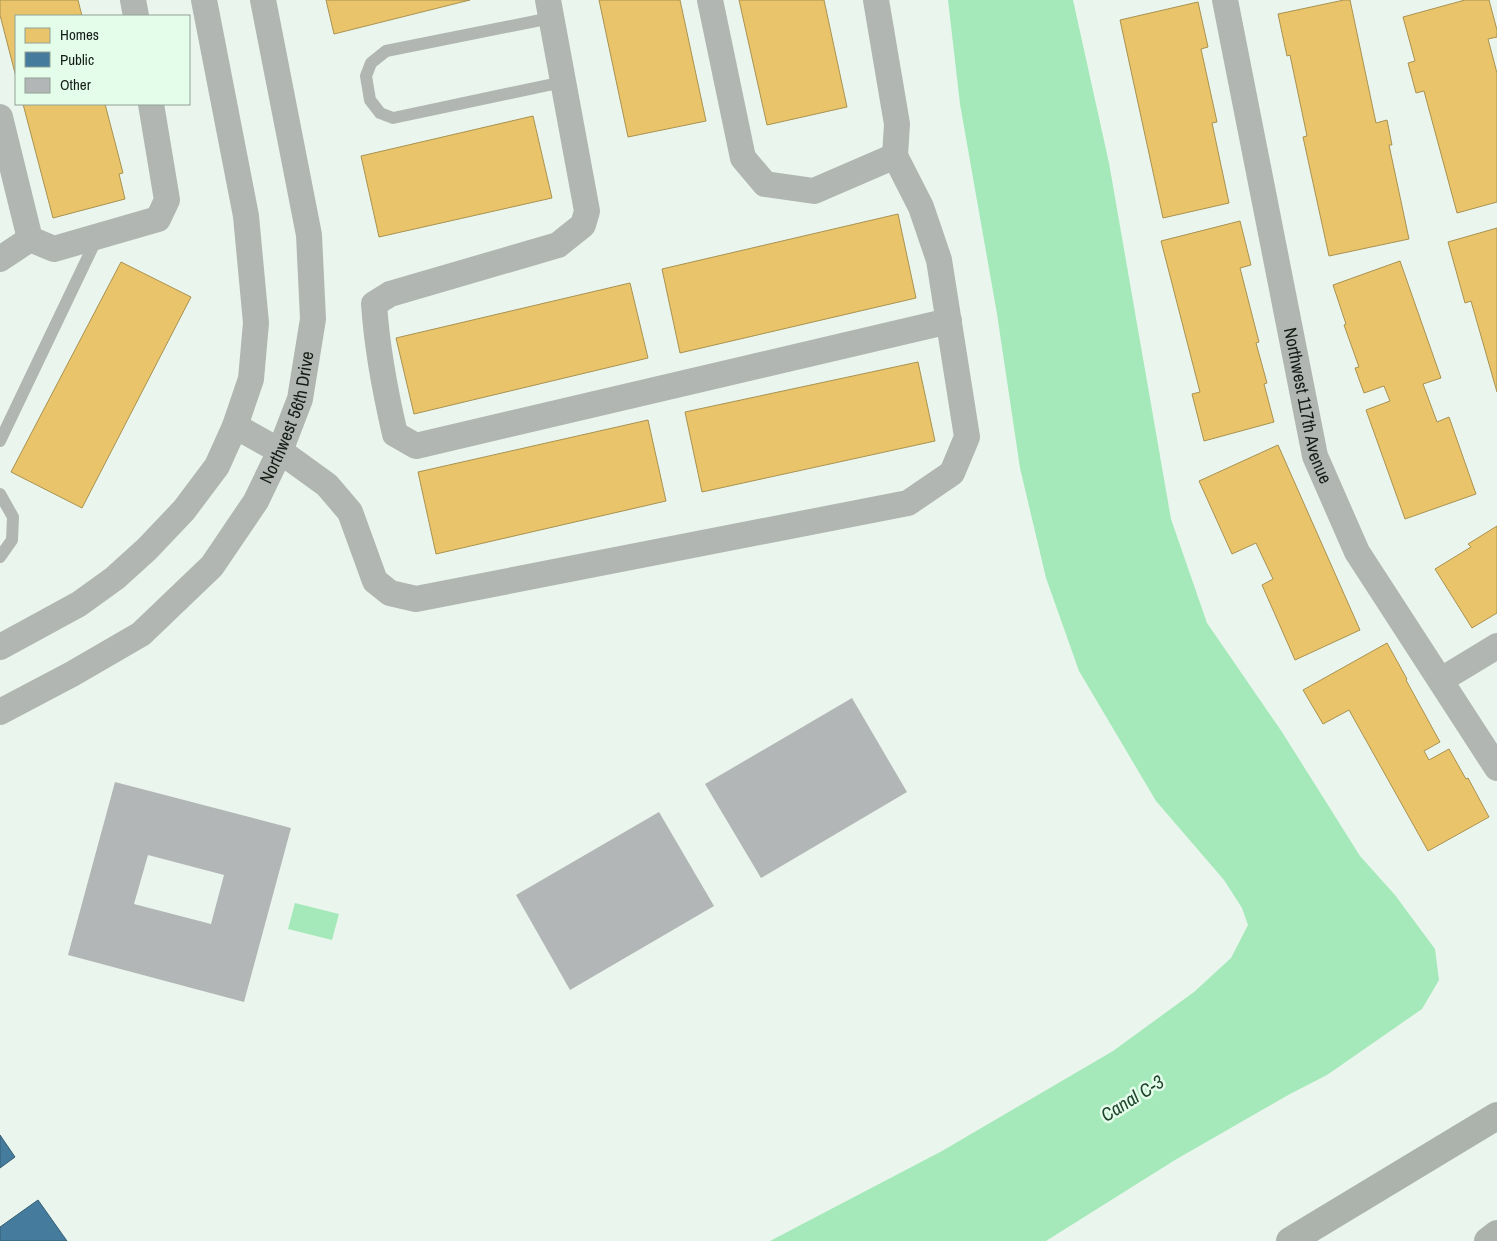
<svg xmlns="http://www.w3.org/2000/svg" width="1497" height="1241" font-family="'Archivo Narrow',sans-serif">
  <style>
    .water { fill: #a5e9ba }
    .homes { fill: #e9c46a; stroke: #a99251 }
    .public { fill: #457b9d; stroke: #365e74 }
    .building { fill: #b3b6b6; fill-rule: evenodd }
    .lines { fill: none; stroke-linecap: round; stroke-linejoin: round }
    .lane { stroke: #b1b6b2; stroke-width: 12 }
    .street { stroke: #b1b6b2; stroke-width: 26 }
    .highway { stroke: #acb3ad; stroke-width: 28 }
    .labels { text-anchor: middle; stroke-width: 5; stroke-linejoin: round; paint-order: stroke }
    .street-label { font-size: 18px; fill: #141c16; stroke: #e4fcea }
    .water-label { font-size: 19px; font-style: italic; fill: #1e442b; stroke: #e4fcea }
  </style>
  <rect width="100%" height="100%" fill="#eaf6ed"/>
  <g class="water">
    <polygon points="948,0 1073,0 1109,163 1171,519 1207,623 1282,732 1360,856 1395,895 1435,949 1439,980 1422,1009 1327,1075 1290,1094 1175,1160 1046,1241 770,1241 942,1151 1113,1051 1194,992 1231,958 1248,925 1242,908 1224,880 1156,801 1079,671 1046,578 1020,468 997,314 960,104"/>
    <polygon points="295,903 339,914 332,940 288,929"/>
  </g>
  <g class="homes">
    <polygon points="0,0 78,0 82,16 16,16 16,77 0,15"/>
    <polygon points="326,0 470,0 334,34"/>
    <polygon points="599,0 680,0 706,121 628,137"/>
    <polygon points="739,0 824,0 847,107 767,125"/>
    <polygon points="1344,0 1350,0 1376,123 1387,120 1392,145 1389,145 1409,239 1329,256 1303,137 1307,136 1290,55 1287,56 1278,14"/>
    <polygon points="1465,0 1489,0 1497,30 1497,37 1488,39 1497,73 1497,202 1457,213 1424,91 1416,93 1408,63 1415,61 1403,17"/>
    <polygon points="1198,2 1208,47 1201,49 1217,122 1212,123 1229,203 1163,218 1120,20"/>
    <polygon points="23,104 105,104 123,173 119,174 125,199 53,218"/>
    <polygon points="533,116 552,198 379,237 361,156"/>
    <polygon points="898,214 916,298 680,353 662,269"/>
    <polygon points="1240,221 1251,265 1240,268 1259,342 1256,343 1267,383 1264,384 1274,422 1204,441 1192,394 1200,392 1161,241"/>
    <polygon points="1497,228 1497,392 1471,301 1465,303 1448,242"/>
    <polygon points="1400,261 1441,378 1423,384 1437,422 1449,417 1476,494 1405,519 1366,410 1390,401 1384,386 1364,393 1355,368 1359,367 1344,325 1346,324 1333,285"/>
    <polygon points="121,262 191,297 82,508 11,472"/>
    <polygon points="630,283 648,358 414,414 396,338"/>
    <polygon points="918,362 935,441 702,492 685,412"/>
    <polygon points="648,420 666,501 436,554 418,472"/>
    <polygon points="1278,445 1360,630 1295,660 1262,585 1273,579 1256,543 1232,554 1199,481"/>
    <polygon points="1497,526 1497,613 1472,628 1435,569 1471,547 1468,544"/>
    <polygon points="1387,643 1407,679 1406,680 1440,742 1424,751 1429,760 1449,749 1466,779 1468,778 1489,817 1428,851 1349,710 1323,724 1303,690"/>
  </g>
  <g class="public">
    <polygon points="0,1135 15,1157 0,1168"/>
    <polygon points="38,1200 67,1241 0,1241 0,1227"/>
  </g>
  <g class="building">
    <polygon points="852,698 907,792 761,878 705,784"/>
    <path d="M115,782L291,828L244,1002L68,955ZM148,855L224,875L211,924L134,904Z"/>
    <polygon points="659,812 714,906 570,990 516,895"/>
  </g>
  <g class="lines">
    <g class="lane">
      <polyline points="551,18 386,51 371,63 366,76 370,100 380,113 393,118 563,82"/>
      <polyline points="0,441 97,238"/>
      <polyline points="0,494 13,517 12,540 0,557"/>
    </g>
    <g class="street">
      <polyline points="133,0 136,16"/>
      <path d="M548,0L587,211L583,225L558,245L390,294L374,304C377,349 385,391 395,434L416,446L949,321"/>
      <polyline points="710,0 743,158 765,184 814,191 895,156"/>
      <path id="s1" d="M1225,0L1315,456L1357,552L1497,768"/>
      <polyline points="0,117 30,239 54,249 158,219 167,200 151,104"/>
      <polyline points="0,259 30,239"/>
      <polyline points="235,426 280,451 327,485 350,512 375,581 390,593 416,599 908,503 952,473 967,437 939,260 921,207 895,156 897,124 876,0"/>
      <polyline points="0,647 79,604 115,578 147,549 184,510 217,466 235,426 251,379 256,323 246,216 204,0"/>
      <polyline points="1441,680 1497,646"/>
      <path id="s2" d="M0,712L72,674L141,634L212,566L256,501L280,451L300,399L313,319L309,235L263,0"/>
    </g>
    <g class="highway">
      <polyline points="1290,1241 1497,1116"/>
      <polyline points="1488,1241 1497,1234"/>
    </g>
  </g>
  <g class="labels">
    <g class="street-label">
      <text dy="6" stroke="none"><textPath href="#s1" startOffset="414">Northwest 117th Avenue</textPath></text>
      <text dy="6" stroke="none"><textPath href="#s2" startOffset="428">Northwest 56th Drive</textPath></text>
    </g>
    <g class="water-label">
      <text transform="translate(1132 1098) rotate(-32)" y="7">Canal C-3</text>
    </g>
  </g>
  <rect x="15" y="15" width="175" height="90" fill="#e4fcea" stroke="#91a295"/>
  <rect x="25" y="28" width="25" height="15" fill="#e9c46a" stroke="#91a295"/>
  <text x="60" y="40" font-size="15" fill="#141c16">Homes</text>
  <rect x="25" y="52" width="25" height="15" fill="#457b9d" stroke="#91a295"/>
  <text x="60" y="65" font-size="15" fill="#141c16">Public</text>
  <rect x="25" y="78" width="25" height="15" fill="#b3b6b6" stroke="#91a295"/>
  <text x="60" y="90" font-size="15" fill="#141c16">Other</text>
</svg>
